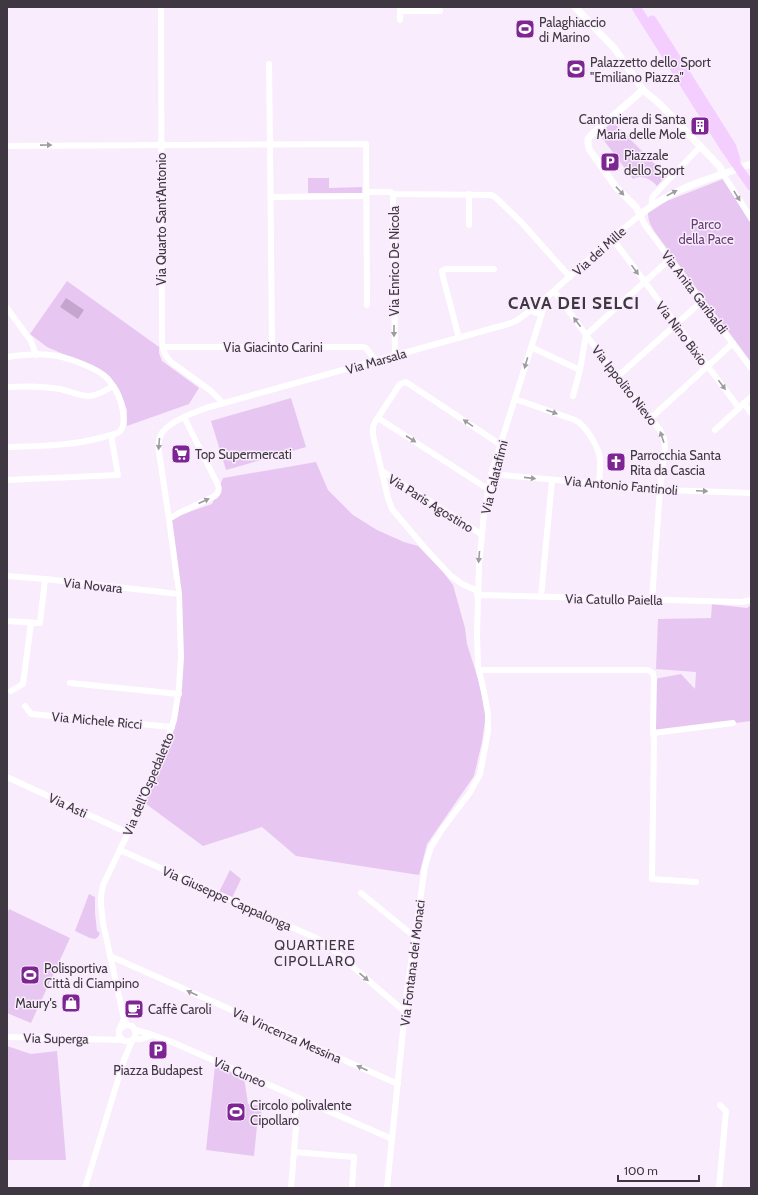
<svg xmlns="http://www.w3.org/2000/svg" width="758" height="1195" font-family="Cabin,sans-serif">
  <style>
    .green { fill: #e7c7f1 }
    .water { fill: #c5a5ce }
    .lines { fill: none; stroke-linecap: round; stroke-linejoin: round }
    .minor { stroke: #fff; stroke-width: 6 }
    .tertiary { stroke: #fff; stroke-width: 7 }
    .primary { stroke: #f4cefe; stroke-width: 9 }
    .oneway { fill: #9f9ba0 }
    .labels { text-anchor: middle; stroke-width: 3; stroke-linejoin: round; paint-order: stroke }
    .poi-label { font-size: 13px; fill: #3f3741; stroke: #f9ecfc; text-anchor: start }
    .street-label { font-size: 13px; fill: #3f3741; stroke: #f9ecfc }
    .park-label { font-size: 13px; fill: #673e73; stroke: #f9ecfc }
    .neighbourhood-label { font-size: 14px; letter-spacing: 1px; fill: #3f3741; stroke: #f9ecfc }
    .district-label { font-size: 17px; font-weight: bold; letter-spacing: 1px; fill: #3f3741; stroke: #f9ecfc }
  </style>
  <rect width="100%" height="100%" fill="#f9ecfc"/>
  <g class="green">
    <path d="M613,122L667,176L665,178H664L657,186C651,179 642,174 633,179L599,134L610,124L611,125Z"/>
    <polygon points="308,178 329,178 329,188 362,187 362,193 308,193"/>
    <path d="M723,179L751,224V362L657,235C652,228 648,222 648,213L667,201Z"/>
    <polygon points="67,281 159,347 159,353 162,361 199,388 189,404 127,426 127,410 122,397 119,389 109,376 77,360 47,347 30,334"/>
    <polygon points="291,398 306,447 226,470 211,421"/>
    <polygon points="316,462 328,490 353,515 377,530 404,542 418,546 443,572 453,585 465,628 467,644 487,707 482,742 474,776 427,844 419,875 296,856 262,827 203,846 142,801 172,727 181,657 169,519 212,504 223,478"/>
    <polygon points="712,604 747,608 751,605 751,721 653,733 654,679 681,674 695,689 696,672 656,669 658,619 711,618"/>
    <polygon points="230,870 241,879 232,898 219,892"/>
    <polygon points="89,894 95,897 95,913 97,931 100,933 98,937 95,939 90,938 75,931"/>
    <polygon points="9,909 70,938 31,1023 7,1013 7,914"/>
    <polygon points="7,1046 31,1054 57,1051 66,1160 7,1160"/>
    <polygon points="215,1066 244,1077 248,1104 262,1106 260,1126 257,1126 254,1156 206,1150"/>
  </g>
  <polygon class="water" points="66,298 84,310 78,319 60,307"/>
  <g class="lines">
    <g class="minor">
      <path d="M161,7L162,342C163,351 165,356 171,362L211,391L223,403"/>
      <polyline points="400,7 400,20"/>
      <polyline points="400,11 440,11"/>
      <polyline points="269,64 270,144 272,347"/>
      <polyline points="7,146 366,144 367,305"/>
      <polyline points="723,174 751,218"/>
      <polyline points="366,192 391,192 393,194 491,195 495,197 521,222 570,277"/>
      <polyline points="393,194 395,356"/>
      <polyline points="271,197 366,196"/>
      <polyline points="652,205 652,198 655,194 700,147"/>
      <polyline points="469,225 469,194"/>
      <polyline points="612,238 739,408"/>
      <polyline points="554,291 617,377 660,430 664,439 665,447 660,489 652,600"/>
      <polyline points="546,298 542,313 536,313 534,312 534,308 546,298 612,238 640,215 645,225 670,259 751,368"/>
      <polyline points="7,308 31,341 36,355"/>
      <polyline points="459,338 443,277 442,271 446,269 494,269"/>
      <polyline points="163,347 363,347 366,348 376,361"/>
      <polyline points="531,347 580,370"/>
      <path d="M7,357C21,355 36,353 50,355C65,356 98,368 108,379C116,388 122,401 123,412C124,418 124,429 119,432C115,435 108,435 104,437C71,446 41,446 7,447"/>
      <polyline points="617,377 701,302"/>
      <path d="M7,387C25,386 43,386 60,389C70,391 81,397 90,396C99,395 106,390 113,386"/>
      <polyline points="573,396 580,370 586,335 670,259"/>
      <path d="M515,399L575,420C586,425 599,448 600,459C601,468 599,476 599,485"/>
      <polyline points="744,403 751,413"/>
      <polyline points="378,418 488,489"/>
      <polyline points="651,418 733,343"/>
      <polyline points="715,430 751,397"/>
      <polyline points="382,471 481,534"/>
      <polyline points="491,474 665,490 751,493"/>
      <polyline points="7,480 118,475 111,435"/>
      <path d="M169,519L179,513L213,497C219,494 220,489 217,483L184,417"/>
      <polyline points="7,576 45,579 179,594"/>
      <polyline points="478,591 462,584 451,576 425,548 392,509 388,498 373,435 373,427 375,422 400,384 406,382 501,445"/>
      <polyline points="477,595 742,602 751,600"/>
      <polyline points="541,597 552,480"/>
      <polyline points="7,621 40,623 45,579"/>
      <polyline points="479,670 648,670 653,673 654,679 653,728 654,742 652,879 696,882"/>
      <polyline points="70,683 179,694"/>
      <polyline points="11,691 23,684 31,623"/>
      <polyline points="25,706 31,714 172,727"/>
      <polyline points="653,733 733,723"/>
      <polyline points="7,777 128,833"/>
      <polyline points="120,850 318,939 330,947 405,1012"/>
      <polyline points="361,893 415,937"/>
      <polyline points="110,956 398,1084"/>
      <path d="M127,1025L124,1019L103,923L101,905V896L103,885L128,833L164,750L174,720L179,688L181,657L179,594L169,519L159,452C158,446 158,439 162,433C168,422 195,412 206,408L508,324L516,321L534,308"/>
      <path d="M121,1028L125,1025L132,1026C139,1034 135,1043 124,1041L119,1036V1030L124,1019"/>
      <polyline points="136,1030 153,1035 172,1042 392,1139"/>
      <polyline points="7,1037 122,1040"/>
      <polyline points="134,1039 141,1039 153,1035"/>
      <polyline points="294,1152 354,1157 352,1188"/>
      <polyline points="85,1188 124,1060 132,1041"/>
      <polyline points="291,1188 296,1127 294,1122 297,1101"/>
      <polyline points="387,1188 407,991 425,866 431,847 443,828 469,794 480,774 488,732 488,714 484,692 478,666 477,634 479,566 484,513 492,471 542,313"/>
      <polyline points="719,1188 726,1111 720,1105"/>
    </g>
    <g class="tertiary">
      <polyline points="575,7 615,49 643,90 660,104 720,167 723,174"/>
      <path d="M643,90L591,135L588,139V142L589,149L616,187L636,207L640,215C673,187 711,179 751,164"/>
    </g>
    <g class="primary">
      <polyline points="636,7 726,150 751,186"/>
      <polyline points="652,20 732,147 736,160"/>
    </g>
  </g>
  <defs><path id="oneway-solid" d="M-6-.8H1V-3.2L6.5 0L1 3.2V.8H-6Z"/></defs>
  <g class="oneway">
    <use href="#oneway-solid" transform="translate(46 145) rotate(-1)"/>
    <use href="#oneway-solid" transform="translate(620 191) rotate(47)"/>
    <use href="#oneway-solid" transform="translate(672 193) rotate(-28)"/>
    <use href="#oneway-solid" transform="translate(737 196) rotate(58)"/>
    <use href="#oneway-solid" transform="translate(635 270) rotate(54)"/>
    <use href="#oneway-solid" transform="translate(577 322) rotate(-127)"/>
    <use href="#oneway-solid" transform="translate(394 331) rotate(90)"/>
    <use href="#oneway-solid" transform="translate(526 363) rotate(106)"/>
    <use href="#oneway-solid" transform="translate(722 385) rotate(53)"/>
    <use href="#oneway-solid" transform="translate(552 412) rotate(20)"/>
    <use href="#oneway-solid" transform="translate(468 423) rotate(-146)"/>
    <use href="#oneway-solid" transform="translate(662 437) rotate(-109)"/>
    <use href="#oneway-solid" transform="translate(411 439) rotate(33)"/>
    <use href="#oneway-solid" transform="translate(159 444) rotate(95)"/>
    <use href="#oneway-solid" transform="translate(530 478) rotate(6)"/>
    <use href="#oneway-solid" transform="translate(702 491) rotate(2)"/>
    <use href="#oneway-solid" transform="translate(204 501) rotate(-25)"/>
    <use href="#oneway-solid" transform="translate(479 557) rotate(95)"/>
    <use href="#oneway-solid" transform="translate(364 977) rotate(41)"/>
    <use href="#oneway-solid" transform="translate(192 993) rotate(-156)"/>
    <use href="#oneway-solid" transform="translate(362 1068) rotate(-156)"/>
  </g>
  <defs>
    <g id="stadium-square" transform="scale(1)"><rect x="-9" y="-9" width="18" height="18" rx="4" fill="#7d2593" stroke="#f9ecfc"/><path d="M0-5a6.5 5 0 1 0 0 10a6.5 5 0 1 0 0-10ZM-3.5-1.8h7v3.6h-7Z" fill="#fff"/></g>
    <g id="building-square" transform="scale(1)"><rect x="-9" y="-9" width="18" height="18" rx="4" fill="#7d2593" stroke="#f9ecfc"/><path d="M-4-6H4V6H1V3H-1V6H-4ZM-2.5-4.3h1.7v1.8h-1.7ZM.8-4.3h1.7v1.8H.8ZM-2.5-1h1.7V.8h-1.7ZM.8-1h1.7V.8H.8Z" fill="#fff"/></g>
    <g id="parking-square" transform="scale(1)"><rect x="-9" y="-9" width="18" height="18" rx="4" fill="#7d2593" stroke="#f9ecfc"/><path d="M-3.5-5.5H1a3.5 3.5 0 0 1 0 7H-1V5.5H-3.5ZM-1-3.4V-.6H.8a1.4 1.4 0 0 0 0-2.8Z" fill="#fff"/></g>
    <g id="supermarket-square" transform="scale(1)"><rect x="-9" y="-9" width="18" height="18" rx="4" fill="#7d2593" stroke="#f9ecfc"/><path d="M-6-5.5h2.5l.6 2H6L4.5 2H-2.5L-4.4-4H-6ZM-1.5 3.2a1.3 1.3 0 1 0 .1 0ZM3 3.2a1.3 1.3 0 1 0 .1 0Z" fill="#fff"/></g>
    <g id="church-square" transform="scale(1)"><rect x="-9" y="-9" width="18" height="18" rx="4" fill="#7d2593" stroke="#f9ecfc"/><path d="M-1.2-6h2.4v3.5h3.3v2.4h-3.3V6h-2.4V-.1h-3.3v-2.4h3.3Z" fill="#fff"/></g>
    <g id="shop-square" transform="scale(1)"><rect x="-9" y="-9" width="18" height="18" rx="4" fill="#7d2593" stroke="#f9ecfc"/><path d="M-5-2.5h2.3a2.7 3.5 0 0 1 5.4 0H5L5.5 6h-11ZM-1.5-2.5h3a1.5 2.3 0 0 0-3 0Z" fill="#fff"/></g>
    <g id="cafe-square" transform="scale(1)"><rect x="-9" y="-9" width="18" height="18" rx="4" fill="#7d2593" stroke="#f9ecfc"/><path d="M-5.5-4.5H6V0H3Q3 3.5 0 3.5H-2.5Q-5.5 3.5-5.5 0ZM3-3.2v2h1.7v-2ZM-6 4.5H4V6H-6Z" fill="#fff"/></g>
  </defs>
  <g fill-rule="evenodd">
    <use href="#stadium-square" x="525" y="29"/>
    <use href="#stadium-square" x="576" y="69"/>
    <use href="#building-square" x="700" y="126"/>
    <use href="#parking-square" x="610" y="162"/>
    <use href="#supermarket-square" x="181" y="454"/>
    <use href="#church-square" x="616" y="462"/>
    <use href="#stadium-square" x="30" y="975"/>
    <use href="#shop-square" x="71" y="1003"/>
    <use href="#cafe-square" x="134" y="1009"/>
    <use href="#parking-square" x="158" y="1050"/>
    <use href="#stadium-square" x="236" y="1112"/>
  </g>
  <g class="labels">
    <g class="poi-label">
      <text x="539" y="27">Palaghiaccio<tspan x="539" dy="15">di Marino</tspan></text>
      <text x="590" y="67">Palazzetto dello Sport<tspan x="590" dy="15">"Emiliano Piazza"</tspan></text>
      <text x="686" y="124" text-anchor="end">Cantoniera di Santa<tspan x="686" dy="15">Maria delle Mole</tspan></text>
      <text x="624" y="160">Piazzale<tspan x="624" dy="15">dello Sport</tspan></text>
      <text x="195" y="459">Top Supermercati</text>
      <text x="630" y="460">Parrocchia Santa<tspan x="630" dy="15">Rita da Cascia</tspan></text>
      <text x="44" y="973">Polisportiva<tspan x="44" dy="15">Città di Ciampino</tspan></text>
      <text x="57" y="1008" text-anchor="end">Maury's</text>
      <text x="148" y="1014">Caffè Caroli</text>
      <text x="158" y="1075" text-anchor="middle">Piazza Budapest</text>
      <text x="250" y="1110">Circolo polivalente<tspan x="250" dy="15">Cipollaro</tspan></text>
    </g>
    <g class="street-label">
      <text transform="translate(161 219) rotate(-90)" y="5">Via Quarto Sant'Antonio</text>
      <text transform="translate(599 251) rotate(-42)" y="5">Via dei Mille</text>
      <text transform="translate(394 261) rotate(-90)" y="5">Via Enrico De Nicola</text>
      <text transform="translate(695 292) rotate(53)" y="5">Via Anita Garibaldi</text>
      <text transform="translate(682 333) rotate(53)" y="5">Via Nino Bixio</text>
      <text x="273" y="352">Via Giacinto Carini</text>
      <text transform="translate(376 361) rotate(-16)" y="5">Via Marsala</text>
      <text transform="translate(625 385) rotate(52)" y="5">Via Ippolito Nievo</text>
      <text transform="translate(494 477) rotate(-76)" y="5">Via Calatafimi</text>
      <text transform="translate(621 485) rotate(5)" y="5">Via Antonio Fantinoli</text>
      <text transform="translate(431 503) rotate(32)" y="5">Via Paris Agostino</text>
      <text transform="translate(93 585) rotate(6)" y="5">Via Novara</text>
      <text transform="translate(614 599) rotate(1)" y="5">Via Catullo Paiella</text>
      <text transform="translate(97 720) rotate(5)" y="5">Via Michele Ricci</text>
      <text transform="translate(148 784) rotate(-67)" y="5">Via dell'Ospedaletto</text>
      <text transform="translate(68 805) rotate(25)" y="5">Via Asti</text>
      <text transform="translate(227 898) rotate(24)" y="5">Via Giuseppe Cappalonga</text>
      <text transform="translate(412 963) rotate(-83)" y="5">Via Fontana dei Monaci</text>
      <text transform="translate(287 1035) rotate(24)" y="5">Via Vincenza Messina</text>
      <text transform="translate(56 1038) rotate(1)" y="5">Via Superga</text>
      <text transform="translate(240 1072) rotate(24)" y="5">Via Cuneo</text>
    </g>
    <g class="park-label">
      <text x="706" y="229">Parco<tspan x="706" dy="15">della Pace</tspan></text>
    </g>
    <g class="neighbourhood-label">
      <text x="315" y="950">QUARTIERE<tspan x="315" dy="16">CIPOLLARO</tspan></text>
    </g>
    <g class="district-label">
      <text x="574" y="309">CAVA DEI SELCI</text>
    </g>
  </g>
  <rect width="758" height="1195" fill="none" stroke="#3f3741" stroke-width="16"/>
  <path d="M618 1175v6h81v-6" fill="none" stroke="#3f3741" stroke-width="2"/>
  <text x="624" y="1175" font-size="12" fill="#3f3741" stroke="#f9ecfc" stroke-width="3" paint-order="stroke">100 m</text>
</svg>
